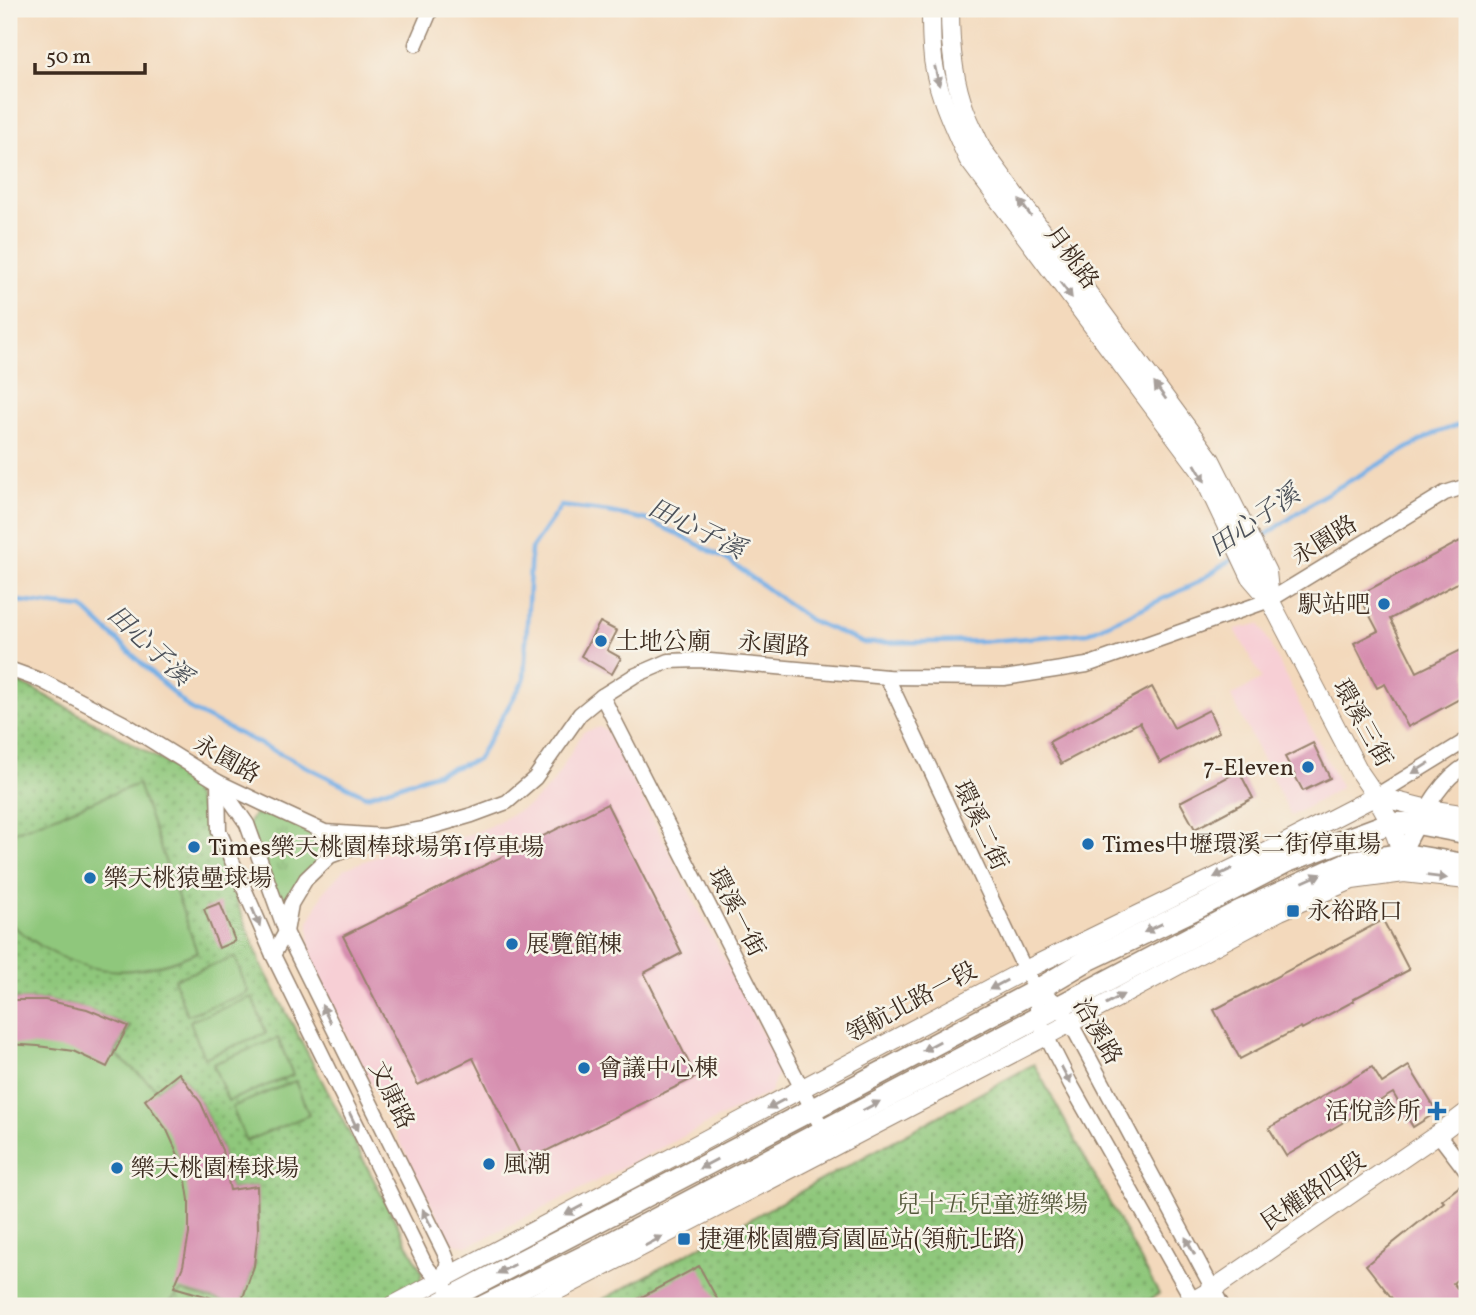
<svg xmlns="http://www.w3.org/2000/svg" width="1476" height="1315" font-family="Vollkorn,'Noto Serif TC',serif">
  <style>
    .built { fill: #f7cfd5 }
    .grass { fill: url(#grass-tufts); stroke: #65784c; stroke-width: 2 }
    .park { fill: url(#park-dots); stroke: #65784c; stroke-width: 2 }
    .pitch { fill: #8fc77b; stroke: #65784c; stroke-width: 2 }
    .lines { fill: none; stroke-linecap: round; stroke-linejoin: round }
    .stream { stroke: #76b0e7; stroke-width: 4.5 }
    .building { fill: #d58bae }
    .minor-casing { stroke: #97826d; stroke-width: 17 }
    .tertiary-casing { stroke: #97826d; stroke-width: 20 }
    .secondary-casing { stroke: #97826d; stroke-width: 24 }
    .minor { stroke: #fff; stroke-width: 14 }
    .tertiary { stroke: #fff; stroke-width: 18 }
    .secondary { stroke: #fff; stroke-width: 21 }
    .oneway { fill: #a79f9a }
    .poi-dot { fill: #1f6fb2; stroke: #f7f3e8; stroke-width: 2.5 }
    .labels { text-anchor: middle; stroke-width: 5; stroke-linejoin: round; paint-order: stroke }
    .street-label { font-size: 24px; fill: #3b2a1e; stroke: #f7f3e8 }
    .poi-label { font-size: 24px; fill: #3b2a1e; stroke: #f7f3e8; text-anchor: start }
    .park-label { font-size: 24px; fill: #54593a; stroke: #f7f3e8 }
    .water-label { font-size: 26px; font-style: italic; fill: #4d525a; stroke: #f7f3e8 }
  </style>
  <defs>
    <pattern id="grass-tufts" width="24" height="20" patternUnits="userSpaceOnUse" patternTransform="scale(1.75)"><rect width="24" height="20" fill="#8fc77b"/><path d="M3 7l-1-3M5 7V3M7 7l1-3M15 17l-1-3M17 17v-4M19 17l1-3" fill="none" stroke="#76a264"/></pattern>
    <pattern id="park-dots" width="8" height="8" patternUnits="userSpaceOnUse" patternTransform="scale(1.75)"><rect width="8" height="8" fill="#8fc77b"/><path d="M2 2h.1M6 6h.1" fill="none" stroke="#76a264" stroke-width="1.8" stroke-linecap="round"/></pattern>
  </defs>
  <rect width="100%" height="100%" fill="#f7f3e8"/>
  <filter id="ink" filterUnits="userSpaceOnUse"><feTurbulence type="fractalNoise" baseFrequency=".0143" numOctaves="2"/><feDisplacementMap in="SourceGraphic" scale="14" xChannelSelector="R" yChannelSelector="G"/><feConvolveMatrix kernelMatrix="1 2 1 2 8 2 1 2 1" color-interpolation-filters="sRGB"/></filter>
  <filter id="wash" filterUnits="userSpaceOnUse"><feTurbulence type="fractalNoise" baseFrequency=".00686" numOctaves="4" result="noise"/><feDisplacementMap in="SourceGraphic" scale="28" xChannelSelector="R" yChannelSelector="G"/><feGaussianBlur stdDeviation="1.57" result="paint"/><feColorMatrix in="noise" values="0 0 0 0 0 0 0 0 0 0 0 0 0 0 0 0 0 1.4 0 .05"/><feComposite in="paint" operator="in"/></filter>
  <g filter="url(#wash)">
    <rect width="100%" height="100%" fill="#f3d9bc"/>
    <g class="built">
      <polygon points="1260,624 1341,788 1291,816 1231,696 1262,679 1235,629"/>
      <polygon points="600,727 606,730 612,739 773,1054 779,1071 770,1092 479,1241 467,1246 456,1244 448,1238 312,965 309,943 309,922 324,891 344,869 385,853 422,848 457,839 484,829 531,804 553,783 583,732"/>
    </g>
    <path class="grass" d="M255,813C275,813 309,827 326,838L327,847L322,856L284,901L275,897L248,824Z"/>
    <g class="park">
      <polygon points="9,679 33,689 121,737 176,769 194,792 261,964 422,1272 419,1287 378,1306 9,1306"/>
      <polygon points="1034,1064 1159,1294 1139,1306 591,1306"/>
    </g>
    <g class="pitch">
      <path d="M138,784L197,952C142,976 96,979 44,948C32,940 19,932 9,922V834Z"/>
      <polygon points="235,957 248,993 187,1015 174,979"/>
      <polygon points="252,997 266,1033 204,1058 190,1021"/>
      <polygon points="9,1000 45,1000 87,1009 130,1027 115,1054 158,1090 179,1073 201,1103 222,1150 230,1190 257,1186 258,1230 254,1266 240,1306 181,1291 166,1306 9,1306"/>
      <polygon points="278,1038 293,1075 228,1101 213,1064"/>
      <polygon points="295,1081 309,1115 246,1141 232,1107"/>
    </g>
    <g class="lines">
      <g class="stream">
        <polyline points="1256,542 1319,498 1433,434 1467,422"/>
        <polyline points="9,600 83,608 191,710 366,796 477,760 524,680 531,549 561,506 609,512 647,520 686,538 729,561 810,620 864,643 990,641 1088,633 1195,584 1235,557"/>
      </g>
    </g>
    <g id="blocks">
      <g class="building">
        <polygon points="1460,541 1467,555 1467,578 1390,619 1417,672 1467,647 1467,695 1408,727 1385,684 1377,688 1354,643 1378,631 1359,595"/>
        <polygon points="600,622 617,631 607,650 621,658 612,674 581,656"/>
        <polygon points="1152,687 1174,728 1209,710 1219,732 1160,763 1140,722 1061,764 1049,742"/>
        <polygon points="1313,743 1330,778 1303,791 1285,757"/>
        <polygon points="1239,771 1253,798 1195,829 1180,802"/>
        <polygon points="607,804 682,953 644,973 696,1077 524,1162 473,1058 418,1085 343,936"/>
        <polygon points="220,903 235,941 219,948 204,909"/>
        <polygon points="1383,920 1409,970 1353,999 1354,1001 1302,1029 1301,1027 1240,1059 1214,1010"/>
        <polygon points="9,1000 45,1000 87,1009 128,1026 107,1067 73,1051 38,1046 9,1044"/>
        <polygon points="1409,1066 1437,1112 1413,1127 1393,1093 1286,1156 1269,1128 1372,1067 1382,1083"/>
        <polygon points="179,1073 201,1103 222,1150 230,1190 257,1186 258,1230 254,1266 240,1306 174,1287 183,1266 189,1234 189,1200 184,1168 167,1130 145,1100"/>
        <polygon points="1460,1186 1467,1195 1467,1271 1453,1283 1467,1300 1467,1306 1398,1306 1366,1265 1433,1211 1444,1202 1442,1200"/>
        <polygon points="699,1266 721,1306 625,1306"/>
      </g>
    </g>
  </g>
  <g filter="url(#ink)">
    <use href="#blocks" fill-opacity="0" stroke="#97826d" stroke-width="2"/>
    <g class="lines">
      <g class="minor-casing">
        <g id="minor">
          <polyline points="416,44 431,9"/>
          <polyline points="9,669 42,681 123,723 218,782 262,803 325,832 383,836 424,829 472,815 507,802 535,778 580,714 602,696 634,676 669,661 699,660 887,677 1004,678 1087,665 1270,600 1445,493 1467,486"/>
          <polyline points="887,677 1025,970 1037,990 1061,1005 1222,1306"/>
          <polyline points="602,696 827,1138"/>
          <path d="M218,782L219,831L273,955L425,1264C432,1277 439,1275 445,1285"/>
          <polyline points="219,784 247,824 286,932 445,1254 448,1262 442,1280"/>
          <polyline points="1376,796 1467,740"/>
          <path d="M1402,854C1419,825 1436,781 1467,765"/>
          <polyline points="273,955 286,932 291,904 306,879 330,856 379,838"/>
          <polyline points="1037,990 1037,1018 1070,1083 1196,1306"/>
          <polyline points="1438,1134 1467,1172"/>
        </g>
      </g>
      <g class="tertiary-casing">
        <g id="tertiary">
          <path d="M931,9C931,22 931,35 932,48C934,87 952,124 968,159L1200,470L1251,578L1270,600L1360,773C1379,800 1400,833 1403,866"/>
          <path d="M950,9C950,44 953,81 966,113C971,125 977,137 982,149L1211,460L1267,572L1270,600"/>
          <polyline points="392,1306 1025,970 1281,845 1376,796 1428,809 1467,815"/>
          <polyline points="528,1306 1046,1036 1280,911 1352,880 1404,873 1467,880"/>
          <polyline points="1184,1306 1213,1289 1438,1134 1467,1112"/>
        </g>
      </g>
      <g class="secondary-casing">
        <g id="secondary">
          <polyline points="435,1306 811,1110 1037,990 1086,961 1199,907 1286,862 1390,823 1420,824 1467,833"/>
          <polyline points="484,1306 601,1248 1240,911 1347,863 1402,854 1467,865"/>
        </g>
      </g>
      <use href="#minor" class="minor"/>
      <use href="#tertiary" class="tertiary"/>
      <use href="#secondary" class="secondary"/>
    </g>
    <defs><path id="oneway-solid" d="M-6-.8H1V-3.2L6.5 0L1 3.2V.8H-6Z" transform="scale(1.75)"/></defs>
    <g class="oneway">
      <use href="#oneway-solid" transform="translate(937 76) rotate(77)"/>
      <use href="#oneway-solid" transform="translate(1025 208) rotate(-126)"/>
      <use href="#oneway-solid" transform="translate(1066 290) rotate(53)"/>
      <use href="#oneway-solid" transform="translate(1160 391) rotate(-126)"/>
      <use href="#oneway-solid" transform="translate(1200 473) rotate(60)"/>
      <use href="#oneway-solid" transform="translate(1421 768) rotate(148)"/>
      <use href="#oneway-solid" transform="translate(1223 873) rotate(154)"/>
      <use href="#oneway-solid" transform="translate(1437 877) rotate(7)"/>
      <use href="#oneway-solid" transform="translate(1312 878) rotate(-24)"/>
      <use href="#oneway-solid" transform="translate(256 917) rotate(67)"/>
      <use href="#oneway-solid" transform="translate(1153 928) rotate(154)"/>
      <use href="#oneway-solid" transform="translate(998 985) rotate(152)"/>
      <use href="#oneway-solid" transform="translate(1115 999) rotate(-28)"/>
      <use href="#oneway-solid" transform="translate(326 1014) rotate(-116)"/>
      <use href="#oneway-solid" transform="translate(931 1046) rotate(152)"/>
      <use href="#oneway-solid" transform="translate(1066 1075) rotate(62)"/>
      <use href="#oneway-solid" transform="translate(776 1104) rotate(152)"/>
      <use href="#oneway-solid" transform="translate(871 1106) rotate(-28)"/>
      <use href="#oneway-solid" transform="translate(354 1122) rotate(64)"/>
      <use href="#oneway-solid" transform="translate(708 1164) rotate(152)"/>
      <use href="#oneway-solid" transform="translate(574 1210) rotate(152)"/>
      <use href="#oneway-solid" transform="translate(427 1218) rotate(-116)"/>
      <use href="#oneway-solid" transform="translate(654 1241) rotate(-28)"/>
      <use href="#oneway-solid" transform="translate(1190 1246) rotate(-118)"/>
      <use href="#oneway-solid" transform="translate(506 1269) rotate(153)"/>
    </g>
  </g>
  <g class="poi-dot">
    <circle cx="1384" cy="604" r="7"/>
    <circle cx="601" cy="641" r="7"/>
    <circle cx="1308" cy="767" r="7"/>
    <circle cx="1088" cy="844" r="7"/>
    <circle cx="194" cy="847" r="7"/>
    <circle cx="90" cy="878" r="7"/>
    <rect x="1286" y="904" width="14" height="14" rx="3.5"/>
    <circle cx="512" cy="944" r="7"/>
    <circle cx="584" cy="1068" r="7"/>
    <path d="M1433.5 1100.5h7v7h7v7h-7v7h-7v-7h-7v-7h7z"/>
    <circle cx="489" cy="1164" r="7"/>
    <circle cx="117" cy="1168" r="7"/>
    <rect x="677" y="1232" width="14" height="14" rx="3.5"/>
  </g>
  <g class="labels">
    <g class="street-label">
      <text transform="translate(1072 257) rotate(53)" y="8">月桃路</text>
      <text transform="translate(1324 540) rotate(-32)" y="8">永園路</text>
      <text transform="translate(774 644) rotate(5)" y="8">永園路</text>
      <text transform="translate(1363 723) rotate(61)" y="8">環溪三街</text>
      <text transform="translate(227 759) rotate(29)" y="8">永園路</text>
      <text transform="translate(981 825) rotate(65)" y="8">環溪二街</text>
      <text transform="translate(737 912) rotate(63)" y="8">環溪一街</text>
      <text transform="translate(911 1002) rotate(-28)" y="8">領航北路一段</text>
      <text transform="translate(1098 1031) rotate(60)" y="8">洽溪路</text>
      <text transform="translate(392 1095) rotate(64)" y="8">文康路</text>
      <text transform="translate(1313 1191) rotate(-34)" y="8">民權路四段</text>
    </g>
    <g class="poi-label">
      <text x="1370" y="612" text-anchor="end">駅站吧</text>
      <text x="615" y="649">土地公廟</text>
      <text x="1294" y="775" text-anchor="end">7-Eleven</text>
      <text x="1102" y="852">Times中壢環溪二街停車場</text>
      <text x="208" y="855">Times樂天桃園棒球場第1停車場</text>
      <text x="104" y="886">樂天桃猿壘球場</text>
      <text x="1307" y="919">永裕路口</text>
      <text x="526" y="952">展覽館棟</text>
      <text x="598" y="1076">會議中心棟</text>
      <text x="1421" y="1119" text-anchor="end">活悅診所</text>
      <text x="503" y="1172">風潮</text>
      <text x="131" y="1176">樂天桃園棒球場</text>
      <text x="698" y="1247">捷運桃園體育園區站(領航北路)</text>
    </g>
    <g class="park-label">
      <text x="992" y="1212">兒十五兒童遊樂場</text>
    </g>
    <g class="water-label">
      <text transform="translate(1254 520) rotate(-35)" y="9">田心子溪</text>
      <text transform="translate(697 528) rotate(26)" y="9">田心子溪</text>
      <text transform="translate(150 645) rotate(43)" y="9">田心子溪</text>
    </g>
  </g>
  <rect width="1476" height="1315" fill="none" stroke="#f7f3e8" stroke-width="35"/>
  <path d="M35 63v10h110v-10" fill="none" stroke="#3b2a1e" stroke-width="3.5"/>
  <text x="46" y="63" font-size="21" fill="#3b2a1e" stroke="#f7f3e8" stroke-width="5" paint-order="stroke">50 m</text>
</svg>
